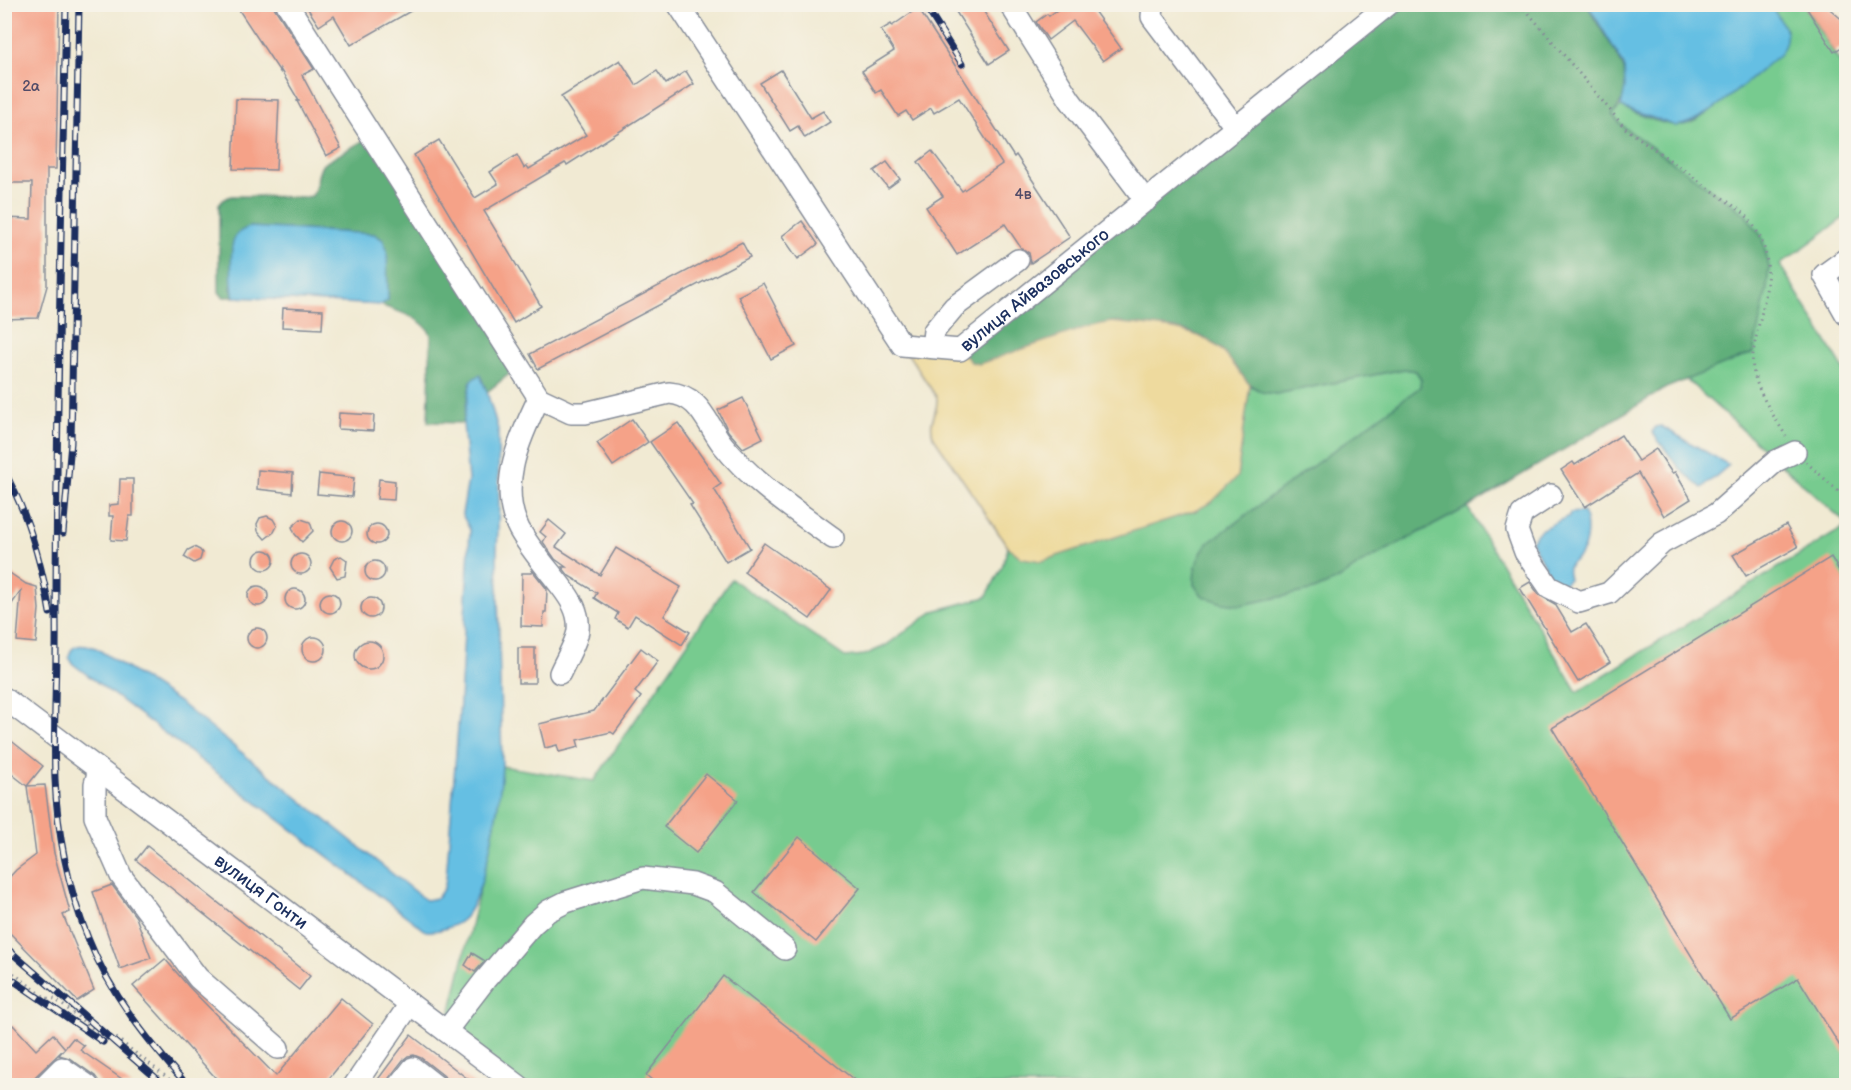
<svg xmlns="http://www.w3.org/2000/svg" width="1851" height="1090" font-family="'Balsamiq Sans',sans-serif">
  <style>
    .green { fill: #77cb8f; stroke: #497d76; stroke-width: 1.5 }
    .forest { fill: #61af7a; stroke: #3e6f6c; stroke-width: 1.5 }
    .sand { fill: #eeda9e; stroke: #84847e; stroke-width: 1.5 }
    .water { fill: #65bfe3; stroke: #4077a0; stroke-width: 1.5 }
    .building { fill: #f5a288 }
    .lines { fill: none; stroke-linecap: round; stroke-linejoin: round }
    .minor-casing { stroke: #868c98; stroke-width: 24 }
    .path { stroke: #868c98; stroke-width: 3; stroke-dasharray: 1.5 4.5; stroke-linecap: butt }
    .minor { stroke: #fff; stroke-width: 21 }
    .rail-casing { stroke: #1b2f5e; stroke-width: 7 }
    .rail { stroke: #f7f3e8; stroke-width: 4.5; stroke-dasharray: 14; stroke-linecap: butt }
    .labels { text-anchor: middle; stroke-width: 6; stroke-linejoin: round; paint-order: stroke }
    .number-label { font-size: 15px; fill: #524c68 }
    .street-label { font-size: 18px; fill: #1b2f5e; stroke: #f7f3e8 }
  </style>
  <rect width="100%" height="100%" fill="#f7f3e8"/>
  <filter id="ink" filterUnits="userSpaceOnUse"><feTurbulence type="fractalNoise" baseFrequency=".0167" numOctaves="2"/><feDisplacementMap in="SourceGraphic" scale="12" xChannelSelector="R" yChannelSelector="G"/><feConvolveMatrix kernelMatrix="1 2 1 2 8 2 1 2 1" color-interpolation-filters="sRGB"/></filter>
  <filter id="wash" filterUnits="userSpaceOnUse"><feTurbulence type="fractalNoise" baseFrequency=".008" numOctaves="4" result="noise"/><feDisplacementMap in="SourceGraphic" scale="24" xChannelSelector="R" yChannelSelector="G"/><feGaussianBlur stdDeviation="1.35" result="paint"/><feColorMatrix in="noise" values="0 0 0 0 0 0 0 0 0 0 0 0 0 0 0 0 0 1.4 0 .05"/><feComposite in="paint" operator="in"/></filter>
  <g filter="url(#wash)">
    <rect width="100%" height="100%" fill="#f1ead3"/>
    <g class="green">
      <path d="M1770,5H1804L1846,72V216L1780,265L1846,373V523L1686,379L1753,353L1767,288L1769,267L1745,214L1625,128L1612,115L1621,107C1640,114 1661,126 1682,125C1711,124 1767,52 1786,30Z"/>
      <polygon points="1404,369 1416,371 1421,379 1420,387 1430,444 1577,692 1846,526 1846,1085 519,1086 446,1031 495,824 502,766 594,781 731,579 845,657 865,655 885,646 934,611 986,597 1002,567 1008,547 1022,558 1237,477 1250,385 1262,392 1276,394"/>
    </g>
    <g class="forest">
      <path d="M1389,5H1588C1601,41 1650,75 1612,115L1625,128L1745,214L1762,237L1769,267L1767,288L1753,353L1666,388L1468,507L1362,563L1339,579L1314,590L1241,605L1222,603L1203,596L1194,585C1194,568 1197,557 1208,543L1420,387L1421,379L1416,371L1404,369L1276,394L1262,392L1250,385L1221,349L1205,338L1187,331L1112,322L979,364L971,362L960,350Z"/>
      <path d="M371,136L519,366L487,392L480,376L471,380L463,423L428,422L431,335C424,317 397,312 381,305L388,300L383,240L374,234L249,227L231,288L234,297H223L219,292V205L224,199L231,196L306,197L312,196C318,186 316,174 323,164Z"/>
    </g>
    <path class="sand" d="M1112,322C1145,326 1194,325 1220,349C1231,359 1240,374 1250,385L1237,477L1212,502L1195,511L1042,561L1022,558L1008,547L933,436C928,418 938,416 937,398L902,345L960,350L971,362L979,364L1090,326Z"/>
    <g class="water">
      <path d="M1588,5H1770C1782,23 1794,33 1780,54C1755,74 1707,122 1676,126L1621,107L1625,88L1624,65Z"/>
      <path d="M249,227L374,234L383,240L387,249L388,300L381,305L234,297C231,288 230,247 234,239C237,232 243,230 249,227Z"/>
      <path d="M480,375L487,392L498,429L499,505L497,552L502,766C500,799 486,895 464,918C455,927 438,932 426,931L73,664L69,657C71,642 84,645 96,648L179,702L420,896L426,900L437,898L444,888L446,879L460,702L470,530L462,514L468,480L463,423L471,380Z"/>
      <polygon points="1661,426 1729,465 1702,488 1681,470 1652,432 1656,427"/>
      <path d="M1583,512C1589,523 1588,544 1580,555C1573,565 1564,562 1569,579L1562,585L1553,582L1531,541L1540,530L1569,516L1570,513Z"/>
    </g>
    <g id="blocks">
      <g class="building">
        <polygon points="4,4 59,4 56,169 47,169 47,286 38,318 4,319 4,218 31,219 32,183 4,183"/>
        <polygon points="235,4 272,4 314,69 302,75 341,148 326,156 297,101 299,101 280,69 280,72"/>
        <polygon points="315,4 423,4 351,45 334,16 319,26 308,9"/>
        <polygon points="951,4 979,4 1009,51 989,64"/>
        <polygon points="1065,4 1089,4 1121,48 1103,61 1073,21 1048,40 1036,22 1047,14 1049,16"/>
        <polygon points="1804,4 1824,4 1846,23 1846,44 1834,52"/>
        <polygon points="918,8 1014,157 1016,155 1070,237 1031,263 1029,253 1021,248 1005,224 957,255 926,207 943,196 918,162 932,151 962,191 1002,164 959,98 934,113 931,108 912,120 906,111 898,116 881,90 876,93 862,71 894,51 881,30 891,24 892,26"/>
        <polygon points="620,60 636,85 657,71 666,84 686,71 694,84 567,165 565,163 484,211 541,306 514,323 414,155 439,140 475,198 498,184 490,172 517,155 524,168 527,166 529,169 586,135 561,97"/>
        <polygon points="781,70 811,118 823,111 830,122 805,138 798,126 790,131 760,83"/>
        <polygon points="236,99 279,100 276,170 233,169"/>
        <polygon points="887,162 900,179 888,188 874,171"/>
        <polygon points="802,221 818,244 798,259 782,236"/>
        <polygon points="742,242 750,257 538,369 530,354"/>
        <polygon points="763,283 796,346 771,359 738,296"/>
        <polygon points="283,308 323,310 322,329 282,327"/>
        <polygon points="743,398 763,438 743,448 728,431 718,410"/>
        <polygon points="339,413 374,415 373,431 338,429"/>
        <polygon points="632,419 648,442 613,466 597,443"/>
        <polygon points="678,423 721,484 714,489 750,548 726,562 690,505 693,504 650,442"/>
        <polygon points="1621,435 1638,461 1656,449 1672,473 1675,472 1691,499 1664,516 1638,473 1585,507 1561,470 1573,462 1575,465"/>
        <polygon points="258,470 293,473 292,493 257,489"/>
        <polygon points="319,474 354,478 352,497 317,494"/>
        <polygon points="120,479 133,479 133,516 129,516 126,541 111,540 113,516 109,516 109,505 119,504"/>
        <polygon points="379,479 395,481 394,500 377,499"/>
        <polygon points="267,516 273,519 277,526 274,532 265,539 258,531 257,524 260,518"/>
        <polygon points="301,519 310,522 313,531 302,542 295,534 292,527"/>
        <polygon points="549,520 566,534 556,547 600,575 616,548 681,587 664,616 690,632 682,645 635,615 628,627 615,619 618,613 594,598 597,593 569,576 562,567 566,567 555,559 543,542 546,537 540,532"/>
        <circle cx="342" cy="531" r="10"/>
        <circle cx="377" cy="534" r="10"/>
        <polygon points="1786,525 1798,547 1746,576 1733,555"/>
        <polygon points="764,543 831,590 810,619 744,572"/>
        <polygon points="194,547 200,550 202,553 200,560 194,563 184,557 188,550"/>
        <circle cx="264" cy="560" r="10"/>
        <circle cx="301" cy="564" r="10"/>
        <polygon points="341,556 347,560 345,576 337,578 330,567 334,559"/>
        <polygon points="1831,557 1846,582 1846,1056 1798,978 1730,1019 1552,728"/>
        <circle cx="375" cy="571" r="10"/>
        <polygon points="4,569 26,584 37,587 39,609 36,643 17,641 21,591 4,615"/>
        <polygon points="532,570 547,589 546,612 544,612 543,627 521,626 522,573 532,573"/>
        <polygon points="1530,582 1539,595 1555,604 1572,632 1586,624 1610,662 1578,682 1520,588"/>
        <circle cx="258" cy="596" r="10"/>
        <circle cx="295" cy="599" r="10"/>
        <circle cx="330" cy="603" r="10"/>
        <circle cx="371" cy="608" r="10"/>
        <circle cx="257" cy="638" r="10"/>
        <circle cx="314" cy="649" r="12"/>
        <circle cx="369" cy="655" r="14"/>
        <rect x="518" y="648" width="17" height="35"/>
        <polygon points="641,648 658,661 635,692 641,697 614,734 611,732 577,740 579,747 559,752 557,745 545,748 539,724 594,711"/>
        <polygon points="4,735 43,766 27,786 4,768"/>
        <polygon points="706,774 738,800 696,853 664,827"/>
        <polygon points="45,785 54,853 70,912 63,915 94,990 77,1001 4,927 4,883 16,870 36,855 27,786"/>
        <polygon points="799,837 860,888 816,942 754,892"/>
        <polygon points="147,846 310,976 299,990 136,860"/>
        <polygon points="112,885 136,917 151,958 120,969 93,892"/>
        <polygon points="472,953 485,961 475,972 465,965"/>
        <polygon points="165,959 189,987 276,1076 341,998 373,1024 323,1086 223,1086 133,986"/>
        <polygon points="723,976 862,1086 659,1086 646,1075"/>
        <polygon points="13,1025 36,1050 53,1034 65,1048 73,1038 84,1046 80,1050 132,1086 102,1086 95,1076 69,1058 59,1055 65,1048 35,1077 32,1086 4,1086 4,1033"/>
        <polygon points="411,1035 477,1086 448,1086 444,1076 421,1058 414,1055 408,1056 403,1060 389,1078 386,1086 373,1086"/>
      </g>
    </g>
  </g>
  <g filter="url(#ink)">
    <use href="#blocks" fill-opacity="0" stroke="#868c98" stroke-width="1.5"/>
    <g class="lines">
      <g class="minor-casing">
        <g id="minor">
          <path d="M287,4L539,398L571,413H585L669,393C700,395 706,423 723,445C753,483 795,510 833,538"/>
          <path id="s1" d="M678,4L902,345L960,350L1389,4"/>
          <polyline points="1010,4 1070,100 1146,201"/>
          <polyline points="1153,4 1152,17 1236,128"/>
          <polyline points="1846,259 1824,275 1846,314"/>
          <polyline points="932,347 934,331 954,307 1018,260"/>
          <path d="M539,398C520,437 497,486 519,529C530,549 546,567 560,585C570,598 580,612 578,630C577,642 565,661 560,673"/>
          <polyline points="1551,495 1522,514 1517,530 1525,552 1549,587 1579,602 1609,593 1662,543 1716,514 1776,461 1795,452"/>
          <path id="s2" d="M4,698L519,1086"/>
          <polyline points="99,770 95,784 95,817 121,876 198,978 278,1048"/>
          <polyline points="446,1031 485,980 533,924 548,911 566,902 643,878 693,884 715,892 785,949"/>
          <polyline points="44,1086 62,1068 88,1086"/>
          <polyline points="354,1086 410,1004"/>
          <polyline points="399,1086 413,1068 436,1086"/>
        </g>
      </g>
      <g class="path">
        <path d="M1521,4L1625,128L1745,214C1778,254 1768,286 1757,332C1755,344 1751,357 1753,369C1757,392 1774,416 1786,436"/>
        <polyline points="1806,462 1846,498"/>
        <polyline points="4,966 46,998 55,999 107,1040 115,1037 178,1086"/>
      </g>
      <use href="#minor" class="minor"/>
      <g class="rail-casing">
        <g id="rail">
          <path d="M66,4C62,208 56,412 56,616C57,670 53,725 55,779C57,831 68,889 88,938C110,994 148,1041 188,1086"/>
          <polyline points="924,4 962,64"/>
          <path d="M4,471C28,514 42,565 50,613"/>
          <polyline points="63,533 71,443 79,4"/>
          <polyline points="4,946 156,1078"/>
          <polyline points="4,974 103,1042"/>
        </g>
      </g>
      <use href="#rail" class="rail"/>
    </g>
  </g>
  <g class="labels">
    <g class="number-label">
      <text x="31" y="91">2а</text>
      <text x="1023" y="199">4в</text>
    </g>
    <g class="street-label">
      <text dy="6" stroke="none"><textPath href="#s1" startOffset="562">вулиця Айвазовського</textPath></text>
      <text dy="6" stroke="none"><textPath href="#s2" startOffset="322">вулиця Гонти</textPath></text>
    </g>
  </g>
  <rect width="1851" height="1090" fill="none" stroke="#f7f3e8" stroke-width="24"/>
</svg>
